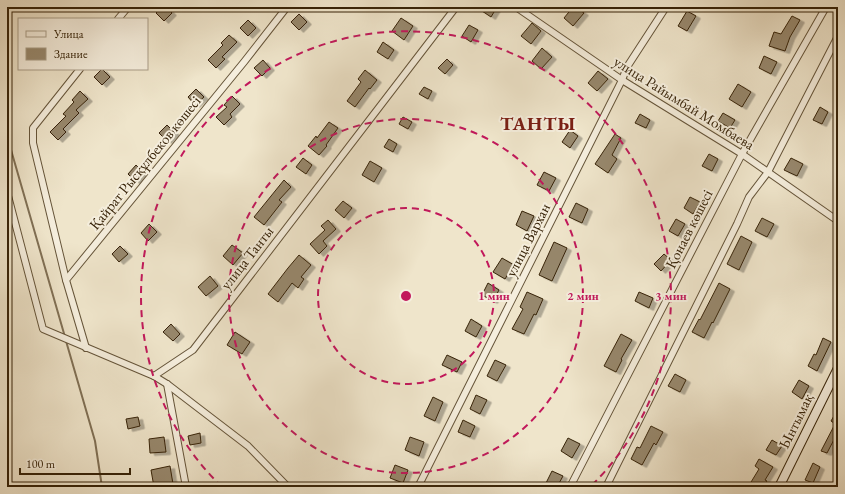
<svg xmlns="http://www.w3.org/2000/svg" width="845" height="494" font-family="'EB Garamond',serif">
  <style>
    .lines { fill: none; stroke-linecap: round; stroke-linejoin: round }
    .stream { stroke: #807055; stroke-width: 2 }
    .building { fill: #97886d; stroke: #372308; filter: url(#shadow) }
    .street-casing { stroke: #655439; stroke-width: 8 }
    .secondary-casing { stroke: #372308; stroke-width: 10 }
    .street { stroke: #f5eedd; stroke-width: 6 }
    .secondary { stroke: #f5eedd; stroke-width: 8 }
    .ring { fill: none; stroke: #c2185b; stroke-width: 2; stroke-dasharray: 7 5 }
    .labels { text-anchor: middle; stroke-width: 4; stroke-linejoin: round; paint-order: stroke }
    .street-label { font-size: 15px; fill: #372308; stroke: #f5eedd }
    .district-label { font-size: 19px; font-weight: bold; letter-spacing: 1px; fill: #7a1f14; stroke: #f5eedd }
    .centre { fill: #c2185b; stroke: #f5eedd; stroke-width: 2 }
    .ring-label { font-size: 12px; text-anchor: middle; font-weight: bold; fill: #c2185b; stroke: #f5eedd; stroke-width: 4; stroke-linejoin: round; paint-order: stroke }
  </style>
  <defs>
    <filter id="shadow"><feDropShadow dx="4.5" dy="2.5" stdDeviation="0" flood-color="#0004"/></filter>
  </defs>
  <rect width="100%" height="100%" fill="#efe5cb"/>
  <filter id="stains"><feTurbulence type="fractalNoise" baseFrequency=".005" numOctaves="4"/><feColorMatrix values="0 0 0 0 .2 0 0 0 0 .09 0 0 0 0 .02 0 0 0 .5 -.17"/></filter>
  <radialGradient id="worn" r=".72"><stop offset=".6" stop-color="#630" stop-opacity="0"/><stop offset="1" stop-color="#630" stop-opacity=".3"/></radialGradient>
  <g class="lines">
    <g class="stream">
      <polyline points="7,136 65,337"/>
      <polyline points="66,341 95,441 102,487"/>
    </g>
  </g>
  <g class="building">
    <polygon points="162,7 166,7 172,13 164,21 156,13"/>
    <polygon points="476,7 497,7 491,17"/>
    <polygon points="573,7 576,7 584,13 573,26 564,18"/>
    <polygon points="687,11 696,16 687,31 678,26"/>
    <polygon points="299,14 307,22 299,30 291,22"/>
    <polygon points="792,16 800,20 790,37 785,51 769,46 774,32 781,34"/>
    <polygon points="401,18 413,26 404,40 392,31"/>
    <polygon points="248,20 256,28 248,36 240,28"/>
    <polygon points="532,23 541,31 531,44 521,36"/>
    <polygon points="469,25 478,30 471,42 462,36"/>
    <polygon points="229,35 237,42 222,57 225,59 216,68 208,60 223,45 221,43"/>
    <polygon points="383,42 394,50 388,59 377,52"/>
    <polygon points="542,48 552,57 541,69 532,61"/>
    <polygon points="764,56 777,62 771,74 759,68"/>
    <polygon points="447,59 453,65 445,74 438,68"/>
    <polygon points="263,60 270,68 262,76 254,68"/>
    <polygon points="102,69 110,77 102,85 94,77"/>
    <polygon points="365,70 377,80 370,89 369,88 355,107 347,101 361,82 358,79"/>
    <polygon points="598,71 608,79 597,91 588,83"/>
    <polygon points="738,84 751,92 742,107 729,99"/>
    <polygon points="424,87 432,91 428,99 419,94"/>
    <polygon points="196,89 204,97 195,105 188,97"/>
    <polygon points="80,91 88,99 76,110 79,113 63,129 66,132 58,140 50,132 66,116 63,114 74,102 72,100"/>
    <polygon points="232,96 240,104 230,114 232,117 224,125 216,117 227,107 224,105"/>
    <polygon points="820,107 828,112 822,124 813,120"/>
    <polygon points="723,113 735,120 730,128 718,121"/>
    <polygon points="640,114 650,120 646,128 635,123"/>
    <polygon points="403,117 412,122 408,129 399,124"/>
    <polygon points="329,122 338,128 326,145 327,146 319,155 308,146 316,136 317,138"/>
    <polygon points="167,125 175,133 167,141 159,133"/>
    <polygon points="570,130 578,136 570,148 562,142"/>
    <polygon points="615,134 621,138 612,155 617,159 608,173 595,164"/>
    <polygon points="389,139 397,144 393,152 384,147"/>
    <polygon points="709,154 718,159 712,171 702,166"/>
    <polygon points="303,158 312,165 306,174 296,167"/>
    <polygon points="791,158 803,164 797,176 784,170"/>
    <polygon points="370,161 382,168 374,182 362,175"/>
    <polygon points="136,165 144,173 136,182 128,174"/>
    <polygon points="544,172 556,178 549,191 537,185"/>
    <polygon points="284,180 291,187 279,200 282,202 264,225 254,217"/>
    <polygon points="690,197 700,202 693,214 684,208"/>
    <polygon points="343,201 352,208 344,218 335,210"/>
    <polygon points="576,203 588,209 582,223 569,217"/>
    <polygon points="522,211 534,216 527,231 516,225"/>
    <polygon points="762,218 774,224 767,237 755,231"/>
    <polygon points="676,219 685,224 678,236 669,231"/>
    <polygon points="328,220 336,229 323,241 327,246 319,254 310,244 325,230 321,226"/>
    <polygon points="149,224 157,232 148,241 141,233"/>
    <polygon points="741,236 752,242 739,270 727,264"/>
    <polygon points="554,242 567,248 552,281 539,275"/>
    <polygon points="232,245 243,253 233,265 223,256"/>
    <polygon points="120,246 128,254 119,262 112,254"/>
    <polygon points="664,254 671,260 661,271 654,264"/>
    <polygon points="299,255 311,265 301,277 304,279 298,288 292,283 278,302 268,294 288,268"/>
    <polygon points="502,258 514,265 505,279 493,272"/>
    <polygon points="210,276 218,286 206,296 198,287"/>
    <polygon points="488,283 499,290 493,301 482,295"/>
    <polygon points="719,283 730,289 713,323 712,322 704,338 692,332 699,319 700,320"/>
    <polygon points="527,292 543,299 536,315 534,314 524,334 512,329 523,309 520,307"/>
    <polygon points="639,292 653,298 649,308 635,301"/>
    <polygon points="471,319 482,326 476,337 465,331"/>
    <polygon points="171,324 180,334 173,341 163,332"/>
    <polygon points="235,332 250,342 242,354 227,345"/>
    <polygon points="621,334 632,340 621,359 622,360 616,372 604,366"/>
    <polygon points="823,338 831,342 817,371 808,366 814,354 816,355"/>
    <polygon points="447,355 462,362 457,372 442,365"/>
    <polygon points="495,360 506,365 497,381 487,376"/>
    <polygon points="675,374 686,380 680,392 668,386"/>
    <polygon points="799,380 809,386 802,399 792,392"/>
    <polygon points="476,395 487,400 480,414 470,409"/>
    <polygon points="433,397 443,402 435,421 424,416"/>
    <polygon points="838,409 838,432 827,453 821,451 835,424 831,421"/>
    <polygon points="138,417 140,426 128,429 126,419"/>
    <polygon points="463,420 475,426 470,437 458,432"/>
    <polygon points="651,426 663,432 656,445 654,443 642,465 631,459 637,447 640,448"/>
    <polygon points="200,433 201,443 190,445 188,436"/>
    <polygon points="164,437 166,452 150,453 149,439"/>
    <polygon points="410,437 424,442 419,456 405,450"/>
    <polygon points="568,438 580,444 572,458 561,451"/>
    <polygon points="772,440 782,446 776,455 766,450"/>
    <polygon points="759,459 773,467 765,480 767,481 763,487 748,487 759,469 755,466"/>
    <polygon points="813,463 820,467 813,483 805,480"/>
    <polygon points="395,465 408,470 403,483 390,478"/>
    <polygon points="170,466 173,484 154,487 151,470"/>
    <polygon points="552,471 563,476 557,487 544,487"/>
  </g>
  <g class="lines">
    <g class="street-casing">
      <g id="street">
        <polyline points="516,7 622,80 742,154 838,221"/>
        <polyline points="118,19 128,7"/>
        <polyline points="7,192 43,329 154,376"/>
        <polyline points="66,280 33,143 33,128 80,69"/>
        <polyline points="86,348 66,280 244,62 287,7"/>
        <polyline points="167,384 186,487"/>
        <polyline points="288,487 248,446 167,384 154,376 193,350 456,7"/>
        <polyline points="418,487 622,80 627,67 666,7"/>
        <polyline points="570,487 742,154 826,7"/>
        <polyline points="606,487 737,224 749,197 768,172 838,36"/>
      </g>
    </g>
    <g class="secondary-casing">
      <polyline id="secondary" points="779,487 838,368"/>
    </g>
    <use href="#street" class="street"/>
    <use href="#secondary" class="secondary"/>
  </g>
  <g class="ring">
    <circle cx="406" cy="296" r="88"/>
    <circle cx="406" cy="296" r="177"/>
    <path d="M222 487A265 265 0 1 1 590 487"/>
  </g>
  <g class="labels">
    <g class="street-label">
      <text transform="translate(684 103) rotate(32)" y="5">улица Райымбай Момбаева</text>
      <text transform="translate(145 163) rotate(-51)" y="5">Қайрат Рысқұлбеков көшесі</text>
      <text transform="translate(689 229) rotate(-63)" y="5">Қонаев көшесі</text>
      <text transform="translate(528 240) rotate(-63)" y="5">улица Вархан</text>
      <text transform="translate(247 258) rotate(-52)" y="5">улица Танты</text>
      <text transform="translate(796 421) rotate(-64)" y="5">Ынтымақ</text>
    </g>
    <g class="district-label">
      <text x="538" y="130">ТАНТЫ</text>
    </g>
  </g>
  <circle cx="406" cy="296" r="6" class="centre"/>
  <g class="ring-label">
    <text x="494" y="300">1 мин</text>
    <text x="583" y="300">2 мин</text>
    <text x="671" y="300">3 мин</text>
  </g>
  <rect width="845" height="494" fill="none" stroke="#efe5cb" stroke-width="24"/>
  <rect x="8" y="8" width="829" height="478" fill="none" stroke="#372308" stroke-width="2"/>
  <rect x="12" y="12" width="821" height="470" fill="none" stroke="#372308"/>
  <rect x="18" y="18" width="130" height="52" fill="#f5eedd" stroke="#a99d88"/>
  <rect x="26" y="31" width="20" height="6" fill="#f5eedd" stroke="#a99d88"/>
  <text x="54" y="38" font-size="12" fill="#372308">Улица</text>
  <rect x="26" y="48" width="20" height="12" fill="#97886d" stroke="#a99d88"/>
  <text x="54" y="58" font-size="12" fill="#372308">Здание</text>
  <path d="M20 468v6h110v-6" fill="none" stroke="#372308" stroke-width="2"/>
  <text x="26" y="468" font-size="12" fill="#372308" stroke="#f5eedd" stroke-width="3" paint-order="stroke">100 m</text>
  <rect width="100%" height="100%" filter="url(#stains)"/>
  <rect width="100%" height="100%" fill="url(#worn)"/>
</svg>
